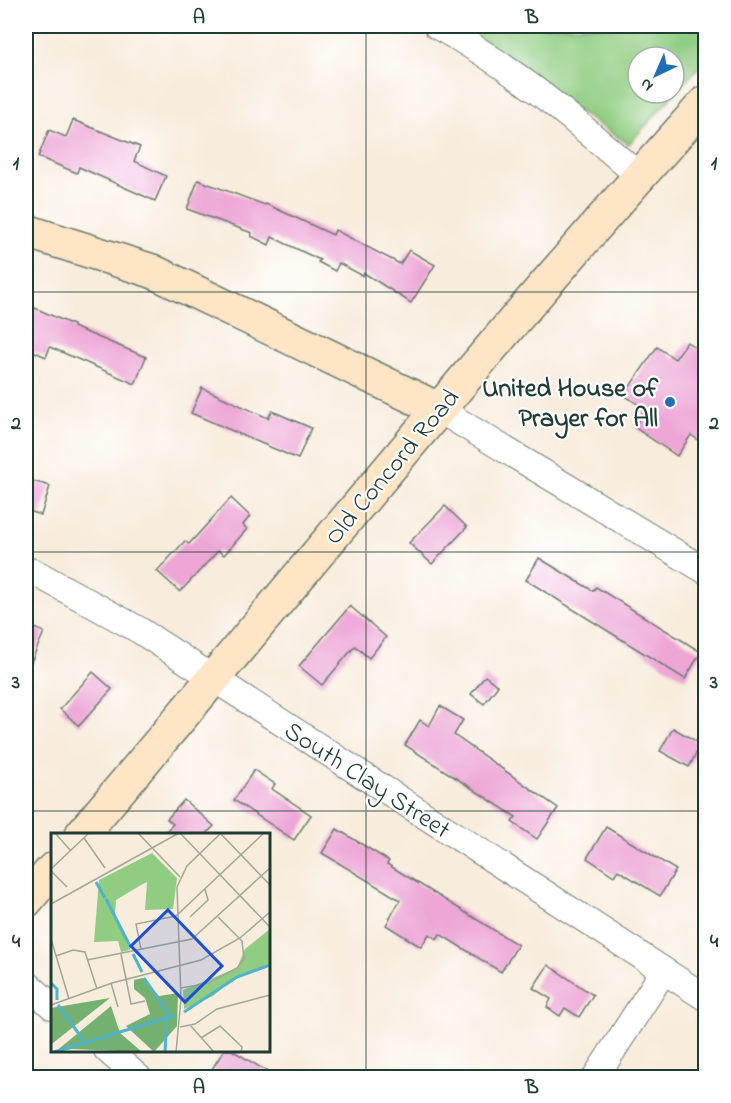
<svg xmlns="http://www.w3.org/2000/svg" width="731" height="1103" font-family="'Indie Flower',sans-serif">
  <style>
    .green { fill: #90cc81; stroke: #58845a; stroke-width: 1.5; fill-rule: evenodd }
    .building { fill: #eda6d6 }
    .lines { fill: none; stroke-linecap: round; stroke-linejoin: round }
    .street-casing { stroke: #6b7a6f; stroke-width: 28 }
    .secondary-casing { stroke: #6b7a6f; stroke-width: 36 }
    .street { stroke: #fff; stroke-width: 26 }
    .secondary { stroke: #fde5c5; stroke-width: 33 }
    .grid { fill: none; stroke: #1f3d34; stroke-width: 1.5; stroke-opacity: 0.55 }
    .poi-dot { fill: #1f6fb2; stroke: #fff; stroke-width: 2 }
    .labels { text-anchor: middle; stroke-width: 4.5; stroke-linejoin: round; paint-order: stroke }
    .poi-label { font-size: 26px; font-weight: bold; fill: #1f3d34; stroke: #fff; text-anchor: end }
    .street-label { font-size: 26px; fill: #1f3d34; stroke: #fff }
    .inset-river { fill: none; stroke: #4db4cc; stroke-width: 3 }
    .inset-road { fill: none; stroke: #a1a699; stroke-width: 1.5 }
    .view { fill: #1d4ed8; fill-opacity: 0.15; stroke: #1d4ed8; stroke-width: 3 }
    .inset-edge { fill: none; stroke: #1f3d34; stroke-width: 3 }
    .neatline { fill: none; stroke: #1f3d34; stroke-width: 2 }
    .grid-label { font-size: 20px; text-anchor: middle; font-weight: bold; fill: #1f3d34 }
  </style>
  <rect width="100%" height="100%" fill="#fff"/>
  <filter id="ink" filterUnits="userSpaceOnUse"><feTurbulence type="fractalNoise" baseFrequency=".0167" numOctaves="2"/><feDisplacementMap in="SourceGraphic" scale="12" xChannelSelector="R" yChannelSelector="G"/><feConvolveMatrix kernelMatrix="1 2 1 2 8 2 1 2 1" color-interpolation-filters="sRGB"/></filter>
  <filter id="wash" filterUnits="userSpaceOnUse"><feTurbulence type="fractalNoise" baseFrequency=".008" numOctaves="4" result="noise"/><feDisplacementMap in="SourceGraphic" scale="24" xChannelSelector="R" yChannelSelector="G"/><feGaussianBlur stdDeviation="1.35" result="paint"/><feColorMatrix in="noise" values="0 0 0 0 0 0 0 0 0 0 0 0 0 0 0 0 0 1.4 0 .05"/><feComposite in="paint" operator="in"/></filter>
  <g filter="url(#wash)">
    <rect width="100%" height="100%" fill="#f8ecdc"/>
    <path class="green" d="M433,26H705V60L629,144L474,45ZM638,57H674V93H638Z"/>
    <g id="blocks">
      <g class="building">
        <polygon points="73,120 140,147 134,161 166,176 155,201 79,167 77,173 38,157 49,130 66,137"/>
        <polygon points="198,180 265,205 266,204 333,235 335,230 400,264 409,250 435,265 411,303 364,273 363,276 339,263 335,271 318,262 320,260 272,237 269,245 251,236 252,233 187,209"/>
        <polygon points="26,304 73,325 73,327 146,357 135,384 50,347 46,357 26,348"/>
        <polygon points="687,342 705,354 705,445 691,435 677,456 634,427 645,409 624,395 657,347 675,359"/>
        <polygon points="202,388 268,418 272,411 311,428 298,459 191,413"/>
        <polygon points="26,479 50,486 41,515 26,510"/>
        <polygon points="231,498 250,516 243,525 247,529 224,555 218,551 180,592 157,571 185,541 189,544"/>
        <polygon points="445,506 467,527 432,564 409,543"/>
        <polygon points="539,558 593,591 596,587 701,652 685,679 526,580"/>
        <polygon points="350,606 386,637 369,658 355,646 322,685 299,666"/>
        <polygon points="26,624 44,632 26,674"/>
        <polygon points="93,672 112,689 79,726 60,709"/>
        <polygon points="485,676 498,686 484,704 471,694"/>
        <polygon points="440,706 463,720 454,735 558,808 537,839 512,822 516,817 405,745 420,720 429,726"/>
        <polygon points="673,728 701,744 689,767 660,751"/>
        <polygon points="254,770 275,784 272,789 311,815 294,840 234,800"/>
        <polygon points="184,800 214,826 206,834 163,834 173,824 167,819"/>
        <polygon points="606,827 676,870 660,896 618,870 614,876 587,858"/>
        <polygon points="337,829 389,861 387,864 518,945 501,972 440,934 437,939 429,934 421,947 386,925 400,900 322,853"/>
        <polygon points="548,965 593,995 579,1017 565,1008 560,1016 547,1007 551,999 533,988"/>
        <polygon points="224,1050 232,1050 276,1077 226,1077 212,1069"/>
      </g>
    </g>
  </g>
  <g filter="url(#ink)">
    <use href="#blocks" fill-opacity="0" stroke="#6b7a6f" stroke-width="1.5"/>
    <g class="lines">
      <g class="street-casing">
        <g id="street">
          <path d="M437,26C513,67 574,119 639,176"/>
          <polyline points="438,409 706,571"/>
          <polyline points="26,570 34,572 139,630 706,998"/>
          <polyline points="26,983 52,1006"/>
          <polyline points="107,1050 139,1078"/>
          <polyline points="595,1078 663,972"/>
        </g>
      </g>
      <g class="secondary-casing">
        <g id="secondary">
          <polyline points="26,231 152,271 438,409"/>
          <path d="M82,834C290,590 491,340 706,102"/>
          <polyline points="26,901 52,870"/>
        </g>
      </g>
      <use href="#street" class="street"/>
      <use href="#secondary" class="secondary"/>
    </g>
  </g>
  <path class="grid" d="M366,26V1078M26,292H706M26,552H706M26,811H706"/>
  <circle class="poi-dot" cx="670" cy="402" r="6"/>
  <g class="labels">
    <g class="poi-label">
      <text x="658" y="396">United House of<tspan x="658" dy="30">Prayer for All</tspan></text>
    </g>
    <g class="street-label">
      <text transform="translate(391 466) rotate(-50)" y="9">Old Concord Road</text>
      <text transform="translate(368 779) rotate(33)" y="9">South Clay Street</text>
    </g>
  </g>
  <g transform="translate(51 833)">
    <rect width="219" height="219" fill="#f8ecdc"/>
    <path d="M101,20L126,45L122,76L94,77L96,49L90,52L65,67L64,81L79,117L70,119L67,108L43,109L48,47ZM219,96V131L186,143L162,163L133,176L132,157L186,135L194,116Z" fill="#90cc81"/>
    <path d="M92,145L108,163L127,160L126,193L103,219L75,193L99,181L94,165L83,156V147ZM59,165L2,210L0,212V175ZM60,173L69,200L91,219L21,216L4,219Z" fill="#74b06f"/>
    <path class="inset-river" d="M45,49L54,65M55,66L80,115M82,121L91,139M93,145L118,181M0,150L6,156V167M7,172L33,208M133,179L186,144L219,132M3,219L125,182M114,219L116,184"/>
    <path class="inset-road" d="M4,0L20,18M87,0L129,44M129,0L219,94M169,0L219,52M33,5L54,35M0,36L38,0M0,38L16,54M0,71L128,0M139,84L157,67L154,56M0,106L18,166M90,116L85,91L125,83L213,0M70,121L80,171L94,168M5,123L22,117L34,119L46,156M36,127L141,106L219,35M60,150L67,174M130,155L158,150L186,135L193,126L191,108L167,84M0,172L61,150L150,127L189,105L219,79M139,192L163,219M129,194L144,191L166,176L219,162M150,205L169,193L191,214L190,219M125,219L130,166L126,54L136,33L170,0"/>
    <path class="view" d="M117,77L171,133L134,169L80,113Z"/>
    <rect width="219" height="219" class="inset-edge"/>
  </g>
  <rect width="731" height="1103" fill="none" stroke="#fff" stroke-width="66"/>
  <g transform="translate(656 75) rotate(224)"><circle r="28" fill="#ffffff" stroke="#a5b1ae" stroke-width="1.5"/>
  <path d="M0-4.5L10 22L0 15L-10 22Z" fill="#1f6fb2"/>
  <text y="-9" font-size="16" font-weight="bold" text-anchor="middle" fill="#1f3d34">N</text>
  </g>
  <rect x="33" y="33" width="665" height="1037" class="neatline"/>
  <g class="grid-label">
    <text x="199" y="23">A</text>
    <text x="532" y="23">B</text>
    <text x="16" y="169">1</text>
    <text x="714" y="169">1</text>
    <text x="16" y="429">2</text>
    <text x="714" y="429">2</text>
    <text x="16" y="688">3</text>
    <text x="714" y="688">3</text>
    <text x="16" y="947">4</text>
    <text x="714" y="947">4</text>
    <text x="199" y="1093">A</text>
    <text x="532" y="1093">B</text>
  </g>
</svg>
